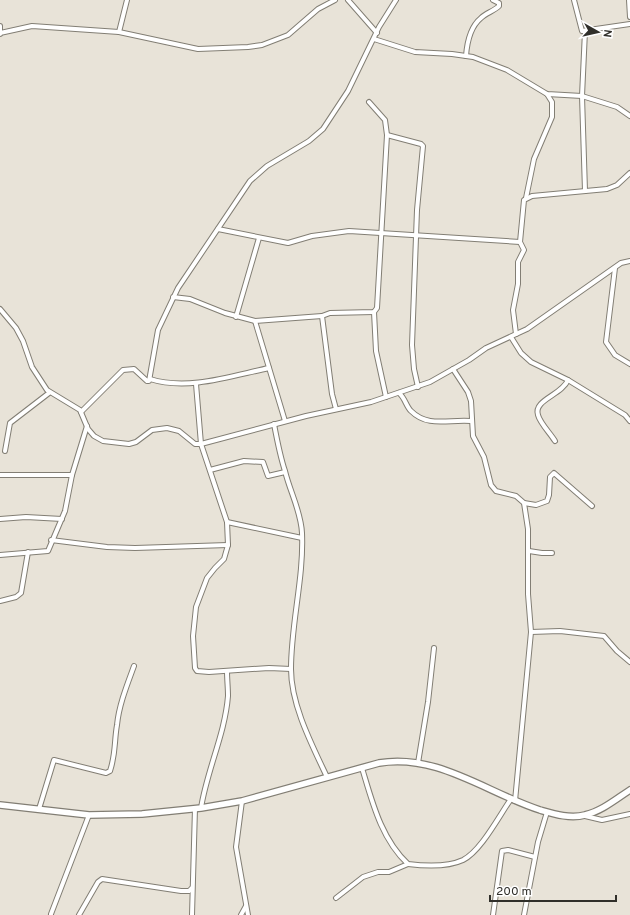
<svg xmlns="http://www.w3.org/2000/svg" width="630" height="915" font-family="Overpass,sans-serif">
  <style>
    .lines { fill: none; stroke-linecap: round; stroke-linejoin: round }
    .street-casing { stroke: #827e74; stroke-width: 6 }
    .secondary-casing { stroke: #827e74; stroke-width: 8 }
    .street { stroke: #fff; stroke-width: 4 }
    .secondary { stroke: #fff; stroke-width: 5.5 }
  </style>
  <rect width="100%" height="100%" fill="#e8e3d8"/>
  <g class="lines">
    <g class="street-casing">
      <g id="street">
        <polyline points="348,0 377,33"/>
        <polyline points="574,0 582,31 630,24"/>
        <polyline points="629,0 630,17"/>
        <polyline points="0,26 0,34"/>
        <polyline points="585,31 582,96 585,191"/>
        <polyline points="119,32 127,0"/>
        <polyline points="0,33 32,26 119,32 198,49 248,47 262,45 288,35 318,9 335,0"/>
        <polyline points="374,39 415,52 452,54 473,57 507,70 547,94 582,96 617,107 630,116"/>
        <path d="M466,56C467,43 470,27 481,18C486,13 494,11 499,6V3L493,0"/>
        <polyline points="387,135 421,144 423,146 417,210 412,345 414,369 418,387"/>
        <polyline points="526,198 534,159 552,117 552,102 547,94"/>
        <polyline points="218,229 288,243 312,236 349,231 520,242"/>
        <polyline points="615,268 606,342 615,355 630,364"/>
        <polyline points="173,297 190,299 225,313 255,321 322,316"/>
        <polyline points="0,309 16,328 23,341 32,367 47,390 80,410 88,429 94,436 103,441 129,444 136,442 152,430 167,428 179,431 195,444 201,444 306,416 371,402 430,382 469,360 486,348 527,329 621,263 630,261"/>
        <polyline points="374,312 376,351 386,397"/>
        <polyline points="236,317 259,238"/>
        <polyline points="255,321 285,421"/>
        <polyline points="516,334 513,310 518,284 518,262 524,250 520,242 524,200 532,196 607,189 617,185 630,173"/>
        <polyline points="511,337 521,353 531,362 568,380 625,415 630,421"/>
        <polyline points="453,369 468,392 471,401 473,436 484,457 491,485 496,491 516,496 524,503 528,529 528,594 531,632 515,801"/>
        <path d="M150,379C188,391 231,376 269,368"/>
        <polyline points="196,384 201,444 227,522 228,545 224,559 215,568 207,578 196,607 193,636 195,668 197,671 209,672 269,668 291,669"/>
        <path d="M399,393C405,398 406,406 411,411C428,428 449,419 471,421"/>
        <polyline points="336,409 332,394 322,316 330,313 374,312 377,308 387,135 385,120 369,102"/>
        <polyline points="81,412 123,370 134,369 147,381 149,381 158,330 178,288 250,181 267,166 309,141 323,129 348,91 379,27 396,0"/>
        <path d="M274,424C277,440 280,456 285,471C290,492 301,511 302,533C304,578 291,623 291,669C291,705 312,745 327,777"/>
        <path d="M555,441C550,433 540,423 538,415C533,400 562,395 568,380"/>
        <polyline points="5,451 10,423 49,393"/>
        <polyline points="210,470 244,461 263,462 268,476 285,472"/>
        <polyline points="0,475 72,475"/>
        <polyline points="524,503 536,505 547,501 549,495 550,477 554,473 592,506"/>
        <polyline points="0,519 26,517 62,519"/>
        <polyline points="227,522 302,538"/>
        <polyline points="51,540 107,547 135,548 228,545"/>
        <polyline points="529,551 542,553 552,553"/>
        <polyline points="0,555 48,551 65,511 72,475 87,426"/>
        <polyline points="0,601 16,597 21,593 28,552"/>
        <polyline points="531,632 560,631 604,636 617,651 630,662"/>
        <polyline points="418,763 428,702 434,648"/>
        <path d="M362,768C372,801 381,839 408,864C424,866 448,867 463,860C481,851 499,816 511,799"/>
        <polyline points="242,801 236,847 248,915"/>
        <path d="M201,808C207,770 225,734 228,696C228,688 227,679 227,671"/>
        <path d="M39,809L54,760L106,773L110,771C116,753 114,742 117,725C119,705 127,685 134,666"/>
        <polyline points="585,816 602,820 630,814"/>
        <polyline points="336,898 363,877 378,872 389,872 408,864"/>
        <polyline points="51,914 89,815"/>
        <polyline points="79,915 98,882 102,879 181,891 189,891 192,888"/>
        <polyline points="192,915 195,808"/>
        <polyline points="241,915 246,906"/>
        <polyline points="493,915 502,851 508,850 535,857"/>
        <polyline points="524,915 538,842 547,812"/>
      </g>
    </g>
    <g class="secondary-casing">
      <path id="secondary" d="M0,805L89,815L142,814L201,808L242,801L379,763C437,753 487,793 540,810C554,814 570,819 585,815C602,811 616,799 630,790"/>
    </g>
    <use href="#street" class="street"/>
    <use href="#secondary" class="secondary"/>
  </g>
  <g transform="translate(598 32) rotate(98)" stroke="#ffffff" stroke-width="3" paint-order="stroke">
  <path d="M0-3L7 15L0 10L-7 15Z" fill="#302f2a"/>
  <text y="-6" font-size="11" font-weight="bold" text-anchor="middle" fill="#302f2a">N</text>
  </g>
  <path d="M490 895v6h126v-6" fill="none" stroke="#302f2a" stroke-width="2"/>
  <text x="496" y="895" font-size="12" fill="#302f2a" stroke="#ffffff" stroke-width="3" paint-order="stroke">200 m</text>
</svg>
